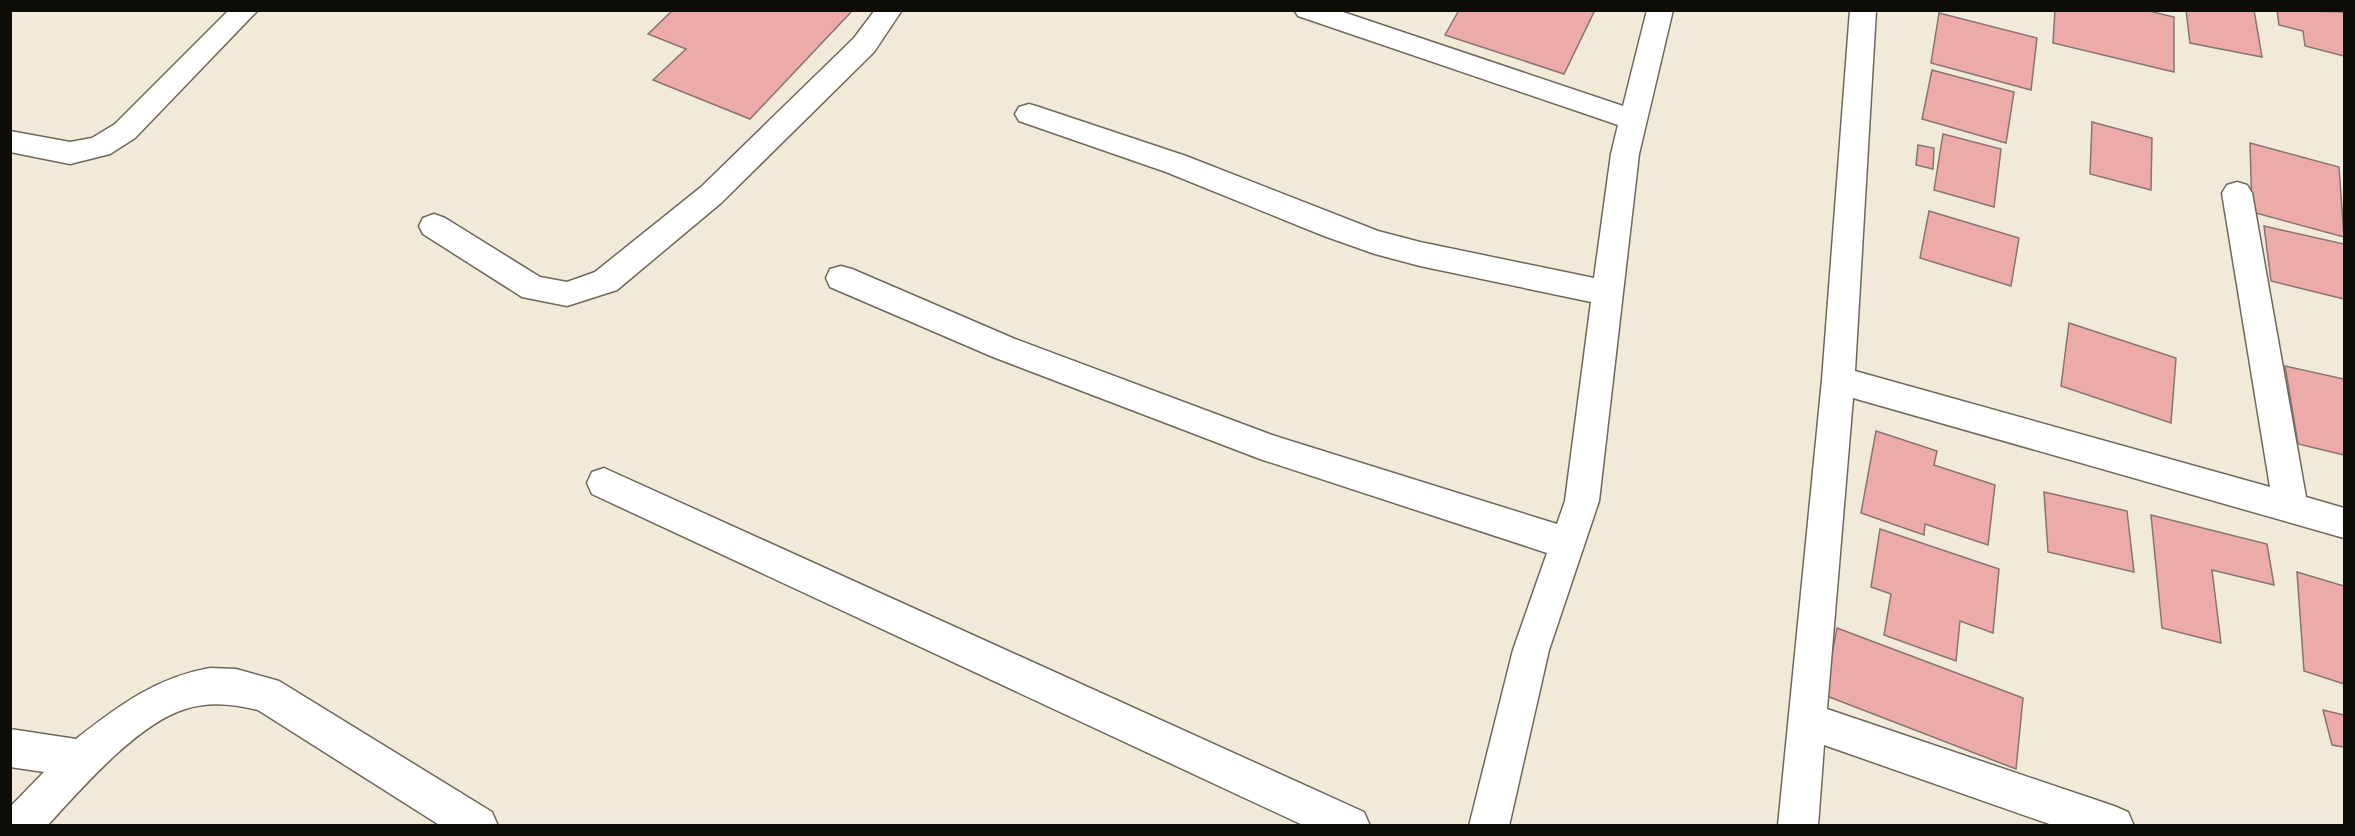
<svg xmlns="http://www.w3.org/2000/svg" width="2355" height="836" font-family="'PT Sans',sans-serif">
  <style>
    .building { fill: #ecaaa8; stroke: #877473; stroke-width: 1.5 }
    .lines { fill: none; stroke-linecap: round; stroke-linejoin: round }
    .street-casing { stroke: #6f685a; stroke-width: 3 }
    .street { fill: #fff; fill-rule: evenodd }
  </style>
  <rect width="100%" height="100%" fill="#f1ead9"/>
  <g class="building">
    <polygon points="673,10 853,10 750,119 653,80 686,49 648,34"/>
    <polygon points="1459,10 1595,10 1564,74 1445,35"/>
    <polygon points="2055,10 2145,10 2174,17 2174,72 2053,43"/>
    <polygon points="2186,10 2254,10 2262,57 2190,43"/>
    <polygon points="2277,10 2344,12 2344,56 2305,46 2303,31 2279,25"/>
    <polygon points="1939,13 2037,38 2031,90 1931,63"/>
    <polygon points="1932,70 2014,92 2006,143 1922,119"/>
    <polygon points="2092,122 2152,138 2151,190 2090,174"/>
    <polygon points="1943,134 2001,149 1994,207 1934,190"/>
    <polygon points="2250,143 2339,167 2344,237 2252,212"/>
    <polygon points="1918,145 1934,148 1933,169 1916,165"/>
    <polygon points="1929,211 2019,238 2011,286 1920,258"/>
    <polygon points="2264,226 2344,244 2344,299 2271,281"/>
    <polygon points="2069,323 2176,358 2171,423 2061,386"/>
    <polygon points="2285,366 2344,379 2344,455 2298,444"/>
    <polygon points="1876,431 1937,451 1934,465 1995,485 1988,545 1925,524 1924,535 1861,513"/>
    <polygon points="2044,492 2127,511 2134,572 2048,552"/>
    <polygon points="2151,515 2267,544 2274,585 2212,570 2221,643 2162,628"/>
    <polygon points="1880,529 1999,569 1993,633 1960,621 1956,661 1884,635 1891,594 1871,587"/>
    <polygon points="2297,572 2344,586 2344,684 2304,671"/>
    <polygon points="1837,628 2023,698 2016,769 1824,695"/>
    <polygon points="2323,710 2344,715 2344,747 2332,745"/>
  </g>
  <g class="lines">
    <g class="street-casing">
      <g id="street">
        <polygon points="229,10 258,10 135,138 110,154 70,164 10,152 10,131 70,142 92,138 115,124"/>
        <polygon points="875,10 902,10 874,52 721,203 617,290 567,306 522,297 423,234 419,226 423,218 434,214 445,218 540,277 567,282 595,272 701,187 854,38"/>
        <polygon points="1294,10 1337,10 1623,106 1647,10 1673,10 1639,154 1599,501 1549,650 1509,826 1469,826 1513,650 1547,553 1260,459 993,357 830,287 826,278 830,269 841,266 852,269 1015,339 1275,436 1557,524 1565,501 1591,302 1420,266 1375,254 1324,236 1166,172 1019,121 1015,114 1019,107 1029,104 1039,107 1186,156 1378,231 1420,242 1594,278 1611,154 1618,125 1298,16"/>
        <polygon points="1850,10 1876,10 1855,371 2270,487 2222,193 2227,185 2237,182 2247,185 2252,193 2306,497 2344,508 2344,538 1853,398 1827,709 2114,806 2128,812 2134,826 2055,826 1824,745 1818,826 1778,826 1822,380"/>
        <polygon points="604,468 1364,812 1370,826 1305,826 592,494 587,483 592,472"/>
        <path d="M210,668L236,669L279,681L492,812L498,826H441L258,710C234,704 209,701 185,709C137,724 81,789 47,826H10V807L44,772L10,767V729L76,739C118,706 157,677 210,668Z"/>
      </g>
    </g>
    <use href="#street" class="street"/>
  </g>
  <rect width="2355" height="836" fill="none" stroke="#0e0c07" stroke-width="24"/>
</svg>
